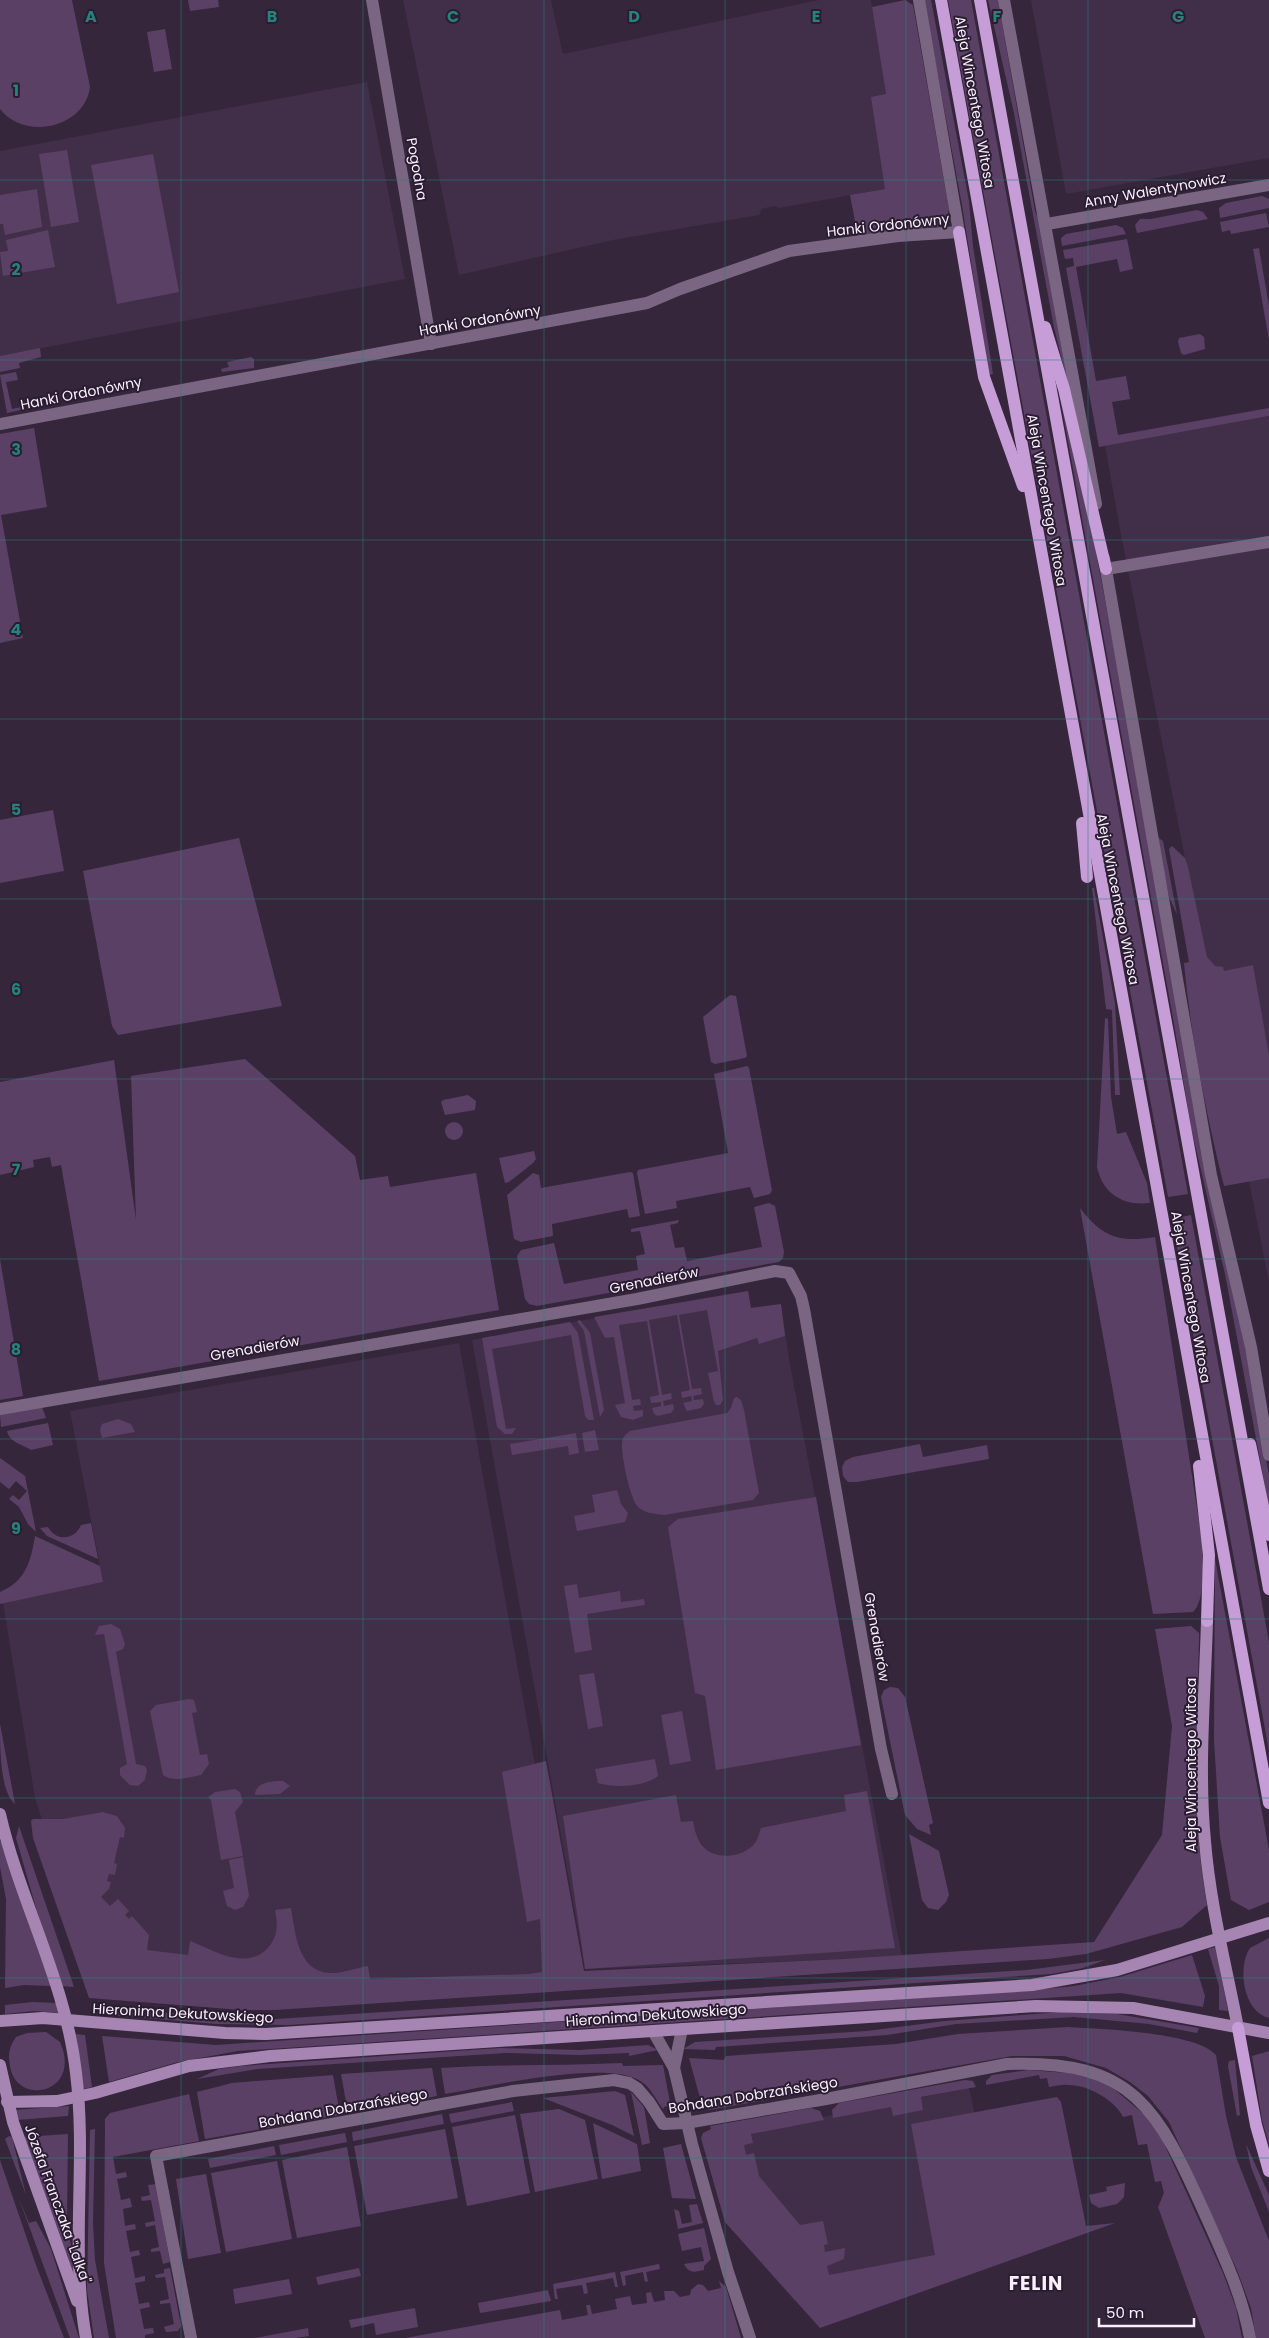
<svg xmlns="http://www.w3.org/2000/svg" width="1269" height="2338" font-family="Poppins,sans-serif">
  <style>
    .built { fill: #412e48 }
    .green { fill: #5b4066 }
    .lines { fill: none; stroke-linecap: round; stroke-linejoin: round }
    .street { stroke: #7a6682; stroke-width: 12 }
    .secondary { stroke: #a685b3; stroke-width: 12 }
    .primary { stroke: #c79dd8; stroke-width: 12 }
    .grid { fill: none; stroke: #26827c; stroke-width: 1; stroke-opacity: 0.55 }
    .labels { text-anchor: middle; stroke-width: 4; stroke-linejoin: round; paint-order: stroke }
    .street-label { font-size: 14px; fill: #f9effd; stroke: #2b1d31 }
    .district-label { font-size: 19px; font-weight: bold; letter-spacing: 1px; fill: #f9effd; stroke: #2b1d31 }
    .grid-label { font-size: 16px; text-anchor: middle; font-weight: bold; fill: #26827c; stroke: #2b1d31; stroke-width: 4; stroke-linejoin: round; paint-order: stroke }
  </style>
  <rect width="100%" height="100%" fill="#35263b"/>
  <g class="built">
    <polygon points="403,0 551,0 563,54 819,0 871,0 901,186 779,208 775,206 761,209 760,215 613,240 459,275"/>
    <polygon points="1031,0 1269,0 1269,158 1066,194"/>
    <polygon points="367,82 405,279 0,356 0,151"/>
    <polygon points="1269,416 1269,1282 1121,535 1105,446"/>
    <polygon points="748,1291 751,1308 781,1304 789,1359 902,1957 585,1969 472,1340"/>
    <polygon points="459,1343 572,1970 490,1983 94,1987 35,1798 3,1603 103,1582 70,1411"/>
    <polygon points="969,2088 1005,2251 795,2301 725,2222 702,2141"/>
  </g>
  <g class="green">
    <path d="M0,0H72L90,87C85,128 24,141 0,109Z"/>
    <polygon points="188,0 218,0 219,7 190,11"/>
    <polygon points="905,0 913,5 949,209 946,222 942,226 858,237 850,195 885,189 871,97 886,94 872,7"/>
    <polygon points="924,0 931,0 969,201 973,246 993,374 989,375 962,205"/>
    <polygon points="948,0 971,0 1188,1194 1168,1197"/>
    <polygon points="988,0 998,0 1035,211 1040,223 1069,390 1054,327 1014,113"/>
    <polygon points="165,29 172,69 154,72 147,32"/>
    <polygon points="67,150 79,222 51,227 39,154"/>
    <polygon points="153,154 179,292 117,304 91,165"/>
    <polygon points="37,189 42,227 5,235 3,224 0,224 0,195"/>
    <polygon points="1262,196 1269,199 1269,208 1220,218 1219,208 1226,203"/>
    <polygon points="1197,210 1203,212 1208,219 1137,233 1135,225 1140,219 1151,219"/>
    <polygon points="1266,213 1269,227 1231,234 1230,230 1222,232 1220,222"/>
    <polygon points="1116,225 1123,228 1126,234 1062,246 1061,238 1066,234"/>
    <polygon points="48,230 55,267 3,276 0,252 8,251 6,240"/>
    <polygon points="1127,239 1133,269 1120,272 1117,259 1076,267 1096,381 1126,376 1130,399 1112,402 1118,435 1269,408 1269,416 1099,447 1066,268 1074,266 1073,258 1065,259 1063,250"/>
    <polygon points="1259,248 1269,306 1269,340 1253,249"/>
    <polygon points="1200,334 1204,337 1205,349 1184,355 1181,353 1178,342 1179,338"/>
    <polygon points="40,348 41,357 19,363 20,368 0,372 0,356"/>
    <polygon points="251,357 254,359 254,368 222,372 221,369 229,367 227,362"/>
    <polygon points="16,372 18,380 6,382 12,409 21,407 21,410 7,413 0,375"/>
    <polygon points="1059,392 1087,504 1269,1475 1269,1507 1225,1274 1191,1127 1173,1018"/>
    <polygon points="34,428 47,507 1,515 23,638 0,643 0,434"/>
    <polygon points="53,810 64,871 0,883 0,820"/>
    <polygon points="1157,837 1163,841 1177,914 1169,897"/>
    <polygon points="239,838 282,1006 118,1035 112,1026 83,871"/>
    <path d="M1172,846L1185,858L1188,867L1207,957L1215,966L1223,967L1224,971L1253,965L1269,1055V1178L1224,1186C1206,1113 1191,1039 1184,963L1189,962L1169,849Z"/>
    <polygon points="1092,888 1094,888 1115,1004 1120,1095 1115,1095 1112,1010 1106,1009"/>
    <polygon points="730,995 736,996 747,1056 745,1058 715,1064 711,1062 703,1017"/>
    <path d="M1105,1018L1108,1019L1111,1097L1117,1134L1126,1132L1147,1183L1150,1203C1123,1206 1103,1194 1097,1167Z"/>
    <polygon points="245,1059 355,1156 360,1180 388,1176 390,1187 476,1173 499,1310 99,1381 61,1165 52,1167 50,1157 33,1160 34,1167 0,1175 0,1082 114,1060 136,1220 131,1076"/>
    <polygon points="747,1066 749,1068 772,1190 770,1194 754,1198 750,1187 676,1201 677,1208 645,1214 637,1173 638,1170 728,1153 714,1074"/>
    <polygon points="468,1095 476,1101 475,1110 445,1115 441,1102 443,1100"/>
    <circle cx="454" cy="1131" r="9"/>
    <polygon points="534,1151 536,1159 533,1163 509,1182 505,1183 499,1158"/>
    <polygon points="630,1172 633,1173 640,1216 629,1218 627,1209 552,1224 553,1236 521,1242 514,1239 507,1195 533,1173 539,1175 541,1188"/>
    <polygon points="769,1203 775,1206 784,1252 783,1258 779,1262 537,1306 529,1304 525,1299 517,1256 521,1250 554,1243 564,1284 638,1270 636,1256 645,1254 640,1231 631,1232 631,1229 636,1228 679,1220 678,1223 670,1225 675,1248 684,1247 687,1261 762,1247 754,1207"/>
    <path d="M1080,1208C1102,1237 1120,1243 1155,1237L1202,1540C1203,1557 1206,1601 1193,1612L1153,1614Z"/>
    <polygon points="1191,1215 1269,1642 1269,1751 1172,1219"/>
    <polygon points="0,1259 23,1396 0,1400"/>
    <polygon points="748,1291 751,1308 781,1304 785,1336 759,1344 757,1338 718,1351 723,1400 720,1405 716,1405 714,1402 708,1373 718,1371 707,1310 679,1315 692,1389 701,1388 702,1394 693,1396 694,1400 703,1399 704,1404 701,1408 687,1411 683,1403 692,1401 691,1396 682,1398 681,1392 690,1390 677,1315 649,1320 662,1395 671,1393 672,1399 663,1401 664,1406 673,1404 674,1409 671,1413 658,1416 654,1414 652,1408 661,1406 661,1402 651,1403 650,1397 659,1395 647,1321 619,1325 632,1400 640,1399 641,1405 633,1406 634,1411 643,1410 643,1416 633,1420 621,1417 615,1405 625,1403 614,1337 605,1338 594,1317"/>
    <polygon points="580,1320 590,1333 604,1410 600,1417 584,1331 577,1321"/>
    <polygon points="570,1322 578,1333 594,1420 588,1420 585,1416 571,1335 492,1349 506,1429 516,1428 512,1434 505,1434 497,1427 482,1338"/>
    <path d="M737,1397L741,1400L744,1410L759,1493L753,1500L664,1515C655,1514 645,1513 638,1507C630,1499 621,1455 622,1443C622,1438 626,1434 630,1431L727,1413L731,1408L734,1398Z"/>
    <polygon points="42,1407 46,1418 1,1427 0,1415"/>
    <polygon points="118,1419 131,1424 135,1432 102,1438 100,1430 102,1424"/>
    <path d="M48,1423L53,1445L31,1450C22,1444 10,1443 7,1431Z"/>
    <polygon points="595,1430 599,1450 585,1452 582,1433"/>
    <polygon points="576,1433 579,1453 569,1455 568,1446 512,1455 510,1444"/>
    <polygon points="920,1444 923,1457 987,1445 989,1459 857,1482 848,1482 843,1476 842,1467 845,1461 853,1457"/>
    <polygon points="0,1458 25,1476 36,1532 28,1524 19,1507 9,1499 13,1495 19,1500 27,1491 16,1481 9,1489 0,1482"/>
    <polygon points="617,1490 621,1504 628,1513 625,1522 577,1531 574,1516 595,1512 592,1495"/>
    <polygon points="816,1497 861,1745 716,1770 705,1696 695,1693 668,1527 678,1519"/>
    <path d="M91,1523L98,1559L47,1536L40,1528L48,1527C56,1542 75,1540 81,1525Z"/>
    <path d="M35,1536L100,1566L103,1582L0,1604V1592C26,1581 31,1561 35,1536Z"/>
    <polygon points="1215,1559 1269,1850 1269,1902 1249,1910 1231,1900 1220,1837 1214,1740"/>
    <polygon points="577,1584 579,1598 620,1591 621,1602 644,1599 645,1605 587,1614 592,1650 575,1653 564,1586"/>
    <polygon points="111,1624 120,1629 125,1644 123,1649 116,1652 136,1764 145,1766 147,1770 145,1780 138,1786 130,1785 120,1775 120,1768 127,1764 104,1634 95,1635 99,1626"/>
    <path d="M1191,1626L1199,1633V1640C1197,1728 1191,1818 1207,1905L1182,1927L1086,1954L1048,1959L275,2010H242L89,1998L33,1838L31,1821L33,1819H63L103,1812L117,1816L125,1828L124,1838L120,1837L114,1863L117,1864L115,1875L109,1874L107,1881L111,1882L109,1889L101,1897L110,1906L118,1899L129,1911L125,1915L129,1919L132,1916L149,1935L147,1950L188,1955L190,1941C213,1950 244,1970 266,1950C278,1938 278,1926 275,1910L291,1908C295,1931 297,1971 329,1973C341,1974 356,1968 368,1966L370,1979L529,1974L542,1972L540,1919L527,1922L502,1772L546,1761L584,1971L844,1959L1094,1942L1162,1835L1172,1726L1155,1629Z"/>
    <polygon points="594,1673 603,1726 588,1729 579,1675"/>
    <polygon points="890,1687 898,1688 905,1697 933,1823 929,1825 931,1835 917,1829 905,1815 881,1697 884,1690"/>
    <path d="M189,1699L194,1700L197,1712L192,1713L200,1755L207,1754L209,1764L201,1775C189,1777 174,1783 163,1775L150,1711L156,1705Z"/>
    <polygon points="682,1711 691,1761 670,1765 661,1715"/>
    <path d="M0,1724L15,1804C0,1792 0,1748 0,1724Z"/>
    <path d="M655,1759L658,1776C644,1787 615,1788 598,1783L595,1769Z"/>
    <path d="M283,1781L290,1786L280,1794L255,1795C255,1782 272,1781 283,1781Z"/>
    <polygon points="235,1789 240,1792 243,1802 235,1812 243,1856 221,1860 211,1800 208,1797 215,1792"/>
    <path d="M867,1791L895,1948L585,1969L563,1816L676,1795L681,1822L693,1821C694,1828 696,1836 700,1843C712,1861 742,1859 755,1843C758,1839 759,1833 761,1828L846,1811L844,1795Z"/>
    <polygon points="19,1826 74,1987 61,1986 45,1939 16,1838"/>
    <polygon points="909,1834 939,1851 949,1895 946,1902 938,1910 928,1908 922,1900"/>
    <polygon points="2,1840 51,1986 24,1985 5,1988 6,1899 0,1867 0,1842"/>
    <polygon points="243,1857 249,1896 243,1907 235,1910 227,1906 223,1891 234,1888 229,1860"/>
    <path d="M1269,1938V2018C1243,2012 1237,1967 1250,1948Z"/>
    <polygon points="1216,1947 1228,2011 1219,2010 1219,1986 1208,1949"/>
    <polygon points="1192,1955 1205,1996 1203,2007 1121,1993 238,2051 178,2062 109,2082 102,2036 216,2045 1034,1990 1074,1986 1120,1977"/>
    <polygon points="1105,1960 1083,1968 1051,1974 288,2025 217,2024 97,2014 100,2009 276,2019 1027,1970"/>
    <polygon points="33,2002 57,2003 60,2013 34,2011 5,2014 5,2005"/>
    <polygon points="1061,2012 1117,2014 1199,2028 1197,2033 1149,2024 1074,2017 956,2024 887,2035 716,2047 715,2050 683,2049 695,2042 867,2031 945,2021"/>
    <path d="M1068,2027C1100,2029 1196,2032 1216,2055L1226,2116L1236,2157L1269,2241V2338H1256L1251,2308L1237,2270L1169,2122L1148,2096L1130,2082L1106,2068L1064,2056H1012L709,2110L702,2105L689,2058L724,2060L726,2056L896,2044L958,2034Z"/>
    <path d="M46,2032L60,2042C83,2094 16,2107 10,2066C8,2054 9,2047 16,2037L27,2033Z"/>
    <polygon points="75,2034 85,2035 92,2087 83,2089"/>
    <polygon points="648,2045 658,2050 629,2056 629,2053 580,2055 506,2053 257,2069 197,2079 219,2069 241,2066 500,2048 579,2050"/>
    <polygon points="1269,2051 1269,2144 1262,2120 1252,2056"/>
    <polygon points="1235,2060 1240,2115 1237,2116 1228,2066 1229,2061"/>
    <path d="M622,2063L623,2066L663,2065L671,2108L665,2106L663,2109C656,2100 651,2088 642,2082C610,2058 485,2087 445,2094L441,2068C502,2064 562,2066 622,2063Z"/>
    <polygon points="432,2068 437,2096 348,2113 341,2074"/>
    <path d="M1028,2070L1082,2074L1109,2085L1145,2115L1161,2137L1223,2273L1236,2308L1242,2338H1205L1158,2207L1164,2193L1161,2181L1155,2182L1147,2144L1138,2145L1132,2115L1123,2117C1115,2100 1088,2085 1069,2085C1063,2084 1056,2086 1049,2087L1047,2078L1040,2079L1039,2075L986,2085V2081L992,2075Z"/>
    <polygon points="333,2075 340,2115 205,2139 197,2092 232,2083"/>
    <polygon points="965,2080 973,2081 976,2087 921,2097 923,2110 893,2116 891,2107 833,2118 832,2110 839,2103"/>
    <polygon points="615,2091 625,2095 634,2136 612,2125 543,2098"/>
    <polygon points="631,2092 644,2107 650,2143 642,2145"/>
    <polygon points="189,2094 199,2141 113,2157 116,2174 126,2172 127,2177 117,2179 121,2200 130,2198 132,2207 123,2209 125,2226 135,2224 136,2229 126,2231 130,2252 139,2250 140,2255 131,2257 135,2278 145,2276 145,2281 135,2283 139,2304 149,2302 150,2307 140,2309 144,2329 153,2328 154,2333 145,2335 145,2338 116,2338 104,2263 105,2119 110,2113"/>
    <polygon points="1057,2097 1061,2102 1086,2226 1115,2223 820,2328 725,2222 701,2138 703,2133 711,2129 710,2126 811,2108 820,2111 824,2120 751,2134 753,2143 744,2145 746,2155 754,2153 759,2176 800,2225 823,2221 828,2244 824,2245 825,2252 845,2248 844,2259 827,2266 829,2275 935,2255 911,2124"/>
    <polygon points="512,2102 514,2111 451,2123 449,2114"/>
    <polygon points="69,2106 68,2116 17,2120 14,2110"/>
    <polygon points="559,2109 585,2120 598,2179 535,2192 520,2114"/>
    <polygon points="442,2114 444,2124 353,2141 352,2132"/>
    <polygon points="515,2115 530,2193 467,2206 452,2127"/>
    <polygon points="593,2123 637,2144 641,2171 602,2179"/>
    <polygon points="95,2129 93,2223 95,2260 109,2338 94,2338 87,2290 90,2130"/>
    <polygon points="445,2129 458,2198 367,2215 354,2146"/>
    <polygon points="345,2133 347,2142 281,2155 279,2145"/>
    <polygon points="68,2134 67,2221 79,2297 23,2137"/>
    <polygon points="9,2136 12,2137 26,2195 5,2139"/>
    <polygon points="681,2144 696,2199 672,2198 663,2148"/>
    <polygon points="1246,2144 1269,2195 1269,2212 1251,2167"/>
    <polygon points="274,2146 276,2155 210,2168 208,2159"/>
    <polygon points="347,2147 361,2226 297,2238 282,2160"/>
    <polygon points="0,2160 36,2265 64,2338 0,2338"/>
    <polygon points="277,2161 292,2239 226,2252 211,2173"/>
    <polygon points="206,2174 221,2253 188,2259 176,2179"/>
    <polygon points="1125,2183 1124,2197 1117,2204 1099,2208 1091,2203 1089,2195 1107,2191 1106,2187"/>
    <polygon points="156,2184 170,2262 163,2264 160,2251 151,2252 151,2249 159,2247 155,2225 146,2227 145,2223 155,2221 151,2200 142,2201 141,2197 150,2195 148,2185"/>
    <polygon points="18,2196 29,2223 36,2221 51,2249 79,2338 70,2338"/>
    <polygon points="697,2204 703,2223 678,2229 674,2209 679,2211 682,2224 692,2222 689,2205"/>
    <path d="M704,2228L711,2259L704,2266V2270C695,2272 689,2274 684,2264L704,2261L701,2247L682,2251L678,2234Z"/>
    <polygon points="659,2264 660,2269 646,2272 648,2281 645,2282 643,2272 625,2276 626,2285 623,2286 620,2272"/>
    <polygon points="170,2268 181,2326 178,2331 166,2332 164,2327 174,2324 170,2303 160,2304 160,2301 169,2299 165,2277 156,2278 155,2275 164,2273 164,2269"/>
    <polygon points="359,2268 361,2276 318,2285 316,2277"/>
    <polygon points="615,2272 618,2287 615,2287 613,2278 586,2283 588,2293 584,2294 582,2285 556,2289 558,2299 555,2299 553,2284"/>
    <polygon points="289,2279 292,2294 235,2304 233,2289"/>
    <polygon points="719,2281 726,2287 741,2338 405,2338 560,2310 562,2320 588,2315 586,2305 590,2305 592,2314 617,2309 615,2299 630,2296 632,2305 647,2303 646,2293 651,2292 654,2302 665,2300 664,2291 674,2291 680,2297 690,2295 691,2290 698,2284 703,2285 708,2291 721,2288"/>
    <polygon points="548,2290 551,2301 480,2313 478,2303"/>
    <polygon points="415,2308 418,2327 376,2335 374,2323 351,2328 349,2320"/>
    <polygon points="308,2328 309,2336 296,2338 255,2338"/>
  </g>
  <g class="lines">
    <g class="street">
      <polyline points="372,0 431,344"/>
      <polyline points="1004,0 1096,504"/>
      <polyline points="1047,224 1269,185"/>
      <polyline points="0,424 647,303 680,289 789,251 898,236 959,232 919,0"/>
      <polyline points="1104,558 1211,1175 1251,1347 1269,1455"/>
      <polyline points="1106,569 1269,542"/>
      <polyline points="0,1409 637,1299 775,1271 789,1273 801,1296 804,1309 881,1749 892,1794"/>
      <polyline points="653,2031 674,2068 692,2144 728,2272 750,2338"/>
      <polyline points="674,2068 682,2029"/>
      <path d="M191,2338L156,2156L513,2091L614,2080L629,2083L637,2088L649,2102L663,2124L686,2123L826,2099L1007,2064C1134,2059 1158,2109 1205,2214C1223,2254 1242,2294 1250,2338"/>
    </g>
    <g class="secondary">
      <path d="M1207,1621C1205,1694 1198,1769 1205,1841C1210,1904 1226,1966 1238,2028"/>
      <path d="M0,1814C20,1902 66,1982 76,2073C87,2161 70,2250 86,2338"/>
      <polyline points="0,2021 43,2018 225,2033 266,2034 1032,1985 1117,1970 1269,1923"/>
      <polyline points="0,2065 13,2122 77,2301"/>
      <polyline points="7,2102 57,2101 95,2093 189,2066 270,2056 1036,2006 1133,2008 1269,2033"/>
    </g>
    <g class="primary">
      <polyline points="941,0 1269,1803"/>
      <polyline points="980,0 1269,1589"/>
      <polyline points="959,232 984,377 1023,486"/>
      <polyline points="1045,327 1064,389 1106,569"/>
      <polyline points="1082,823 1087,877"/>
      <polyline points="1250,1444 1269,1535"/>
      <polyline points="1199,1466 1209,1555 1207,1621"/>
      <polyline points="1238,2028 1256,2125 1269,2171"/>
    </g>
  </g>
  <path class="grid" d="M181,0V2338M363,0V2338M544,0V2338M725,0V2338M906,0V2338M1088,0V2338M0,180H1269M0,360H1269M0,540H1269M0,719H1269M0,899H1269M0,1079H1269M0,1259H1269M0,1439H1269M0,1619H1269M0,1798H1269M0,1978H1269M0,2158H1269"/>
  <g class="labels">
    <g class="street-label">
      <text transform="translate(975 102) rotate(80)" y="5">Aleja Wincentego Witosa</text>
      <text transform="translate(417 169) rotate(80)" y="5">Pogodna</text>
      <text transform="translate(1155 190) rotate(-10)" y="5">Anny Walentynowicz</text>
      <text transform="translate(888 225) rotate(-6)" y="5">Hanki Ordonówny</text>
      <text transform="translate(480 320) rotate(-10)" y="5">Hanki Ordonówny</text>
      <text transform="translate(81 393) rotate(-11)" y="5">Hanki Ordonówny</text>
      <text transform="translate(1047 500) rotate(80)" y="5">Aleja Wincentego Witosa</text>
      <text transform="translate(1118 899) rotate(79)" y="5">Aleja Wincentego Witosa</text>
      <text transform="translate(654 1280) rotate(-11)" y="5">Grenadierów</text>
      <text transform="translate(1191 1297) rotate(80)" y="5">Aleja Wincentego Witosa</text>
      <text transform="translate(255 1348) rotate(-10)" y="5">Grenadierów</text>
      <text transform="translate(877 1637) rotate(80)" y="5">Grenadierów</text>
      <text transform="translate(1191 1765) rotate(-90)" y="5">Aleja Wincentego Witosa</text>
      <text transform="translate(183 2013) rotate(3)" y="5">Hieronima Dekutowskiego</text>
      <text transform="translate(656 2015) rotate(-4)" y="5">Hieronima Dekutowskiego</text>
      <text transform="translate(753 2095) rotate(-9)" y="5">Bohdana Dobrzańskiego</text>
      <text transform="translate(343 2108) rotate(-10)" y="5">Bohdana Dobrzańskiego</text>
      <text transform="translate(58 2204) rotate(70)" y="5">Józefa Franczaka "Lalka"</text>
    </g>
    <g class="district-label">
      <text x="1036" y="2290">FELIN</text>
    </g>
  </g>
  <g class="grid-label">
    <text x="91" y="22">A</text>
    <text x="272" y="22">B</text>
    <text x="453" y="22">C</text>
    <text x="634" y="22">D</text>
    <text x="816" y="22">E</text>
    <text x="997" y="22">F</text>
    <text x="1178" y="22">G</text>
    <text x="16" y="96">1</text>
    <text x="16" y="275">2</text>
    <text x="16" y="455">3</text>
    <text x="16" y="635">4</text>
    <text x="16" y="815">5</text>
    <text x="16" y="995">6</text>
    <text x="16" y="1175">7</text>
    <text x="16" y="1355">8</text>
    <text x="16" y="1534">9</text>
  </g>
  <path d="M1099 2318v8h95v-8" fill="none" stroke="#f9effd" stroke-width="2.5"/>
  <text x="1106" y="2318" font-size="15" fill="#f9effd" stroke="#2b1d31" stroke-width="4" paint-order="stroke">50 m</text>
</svg>
